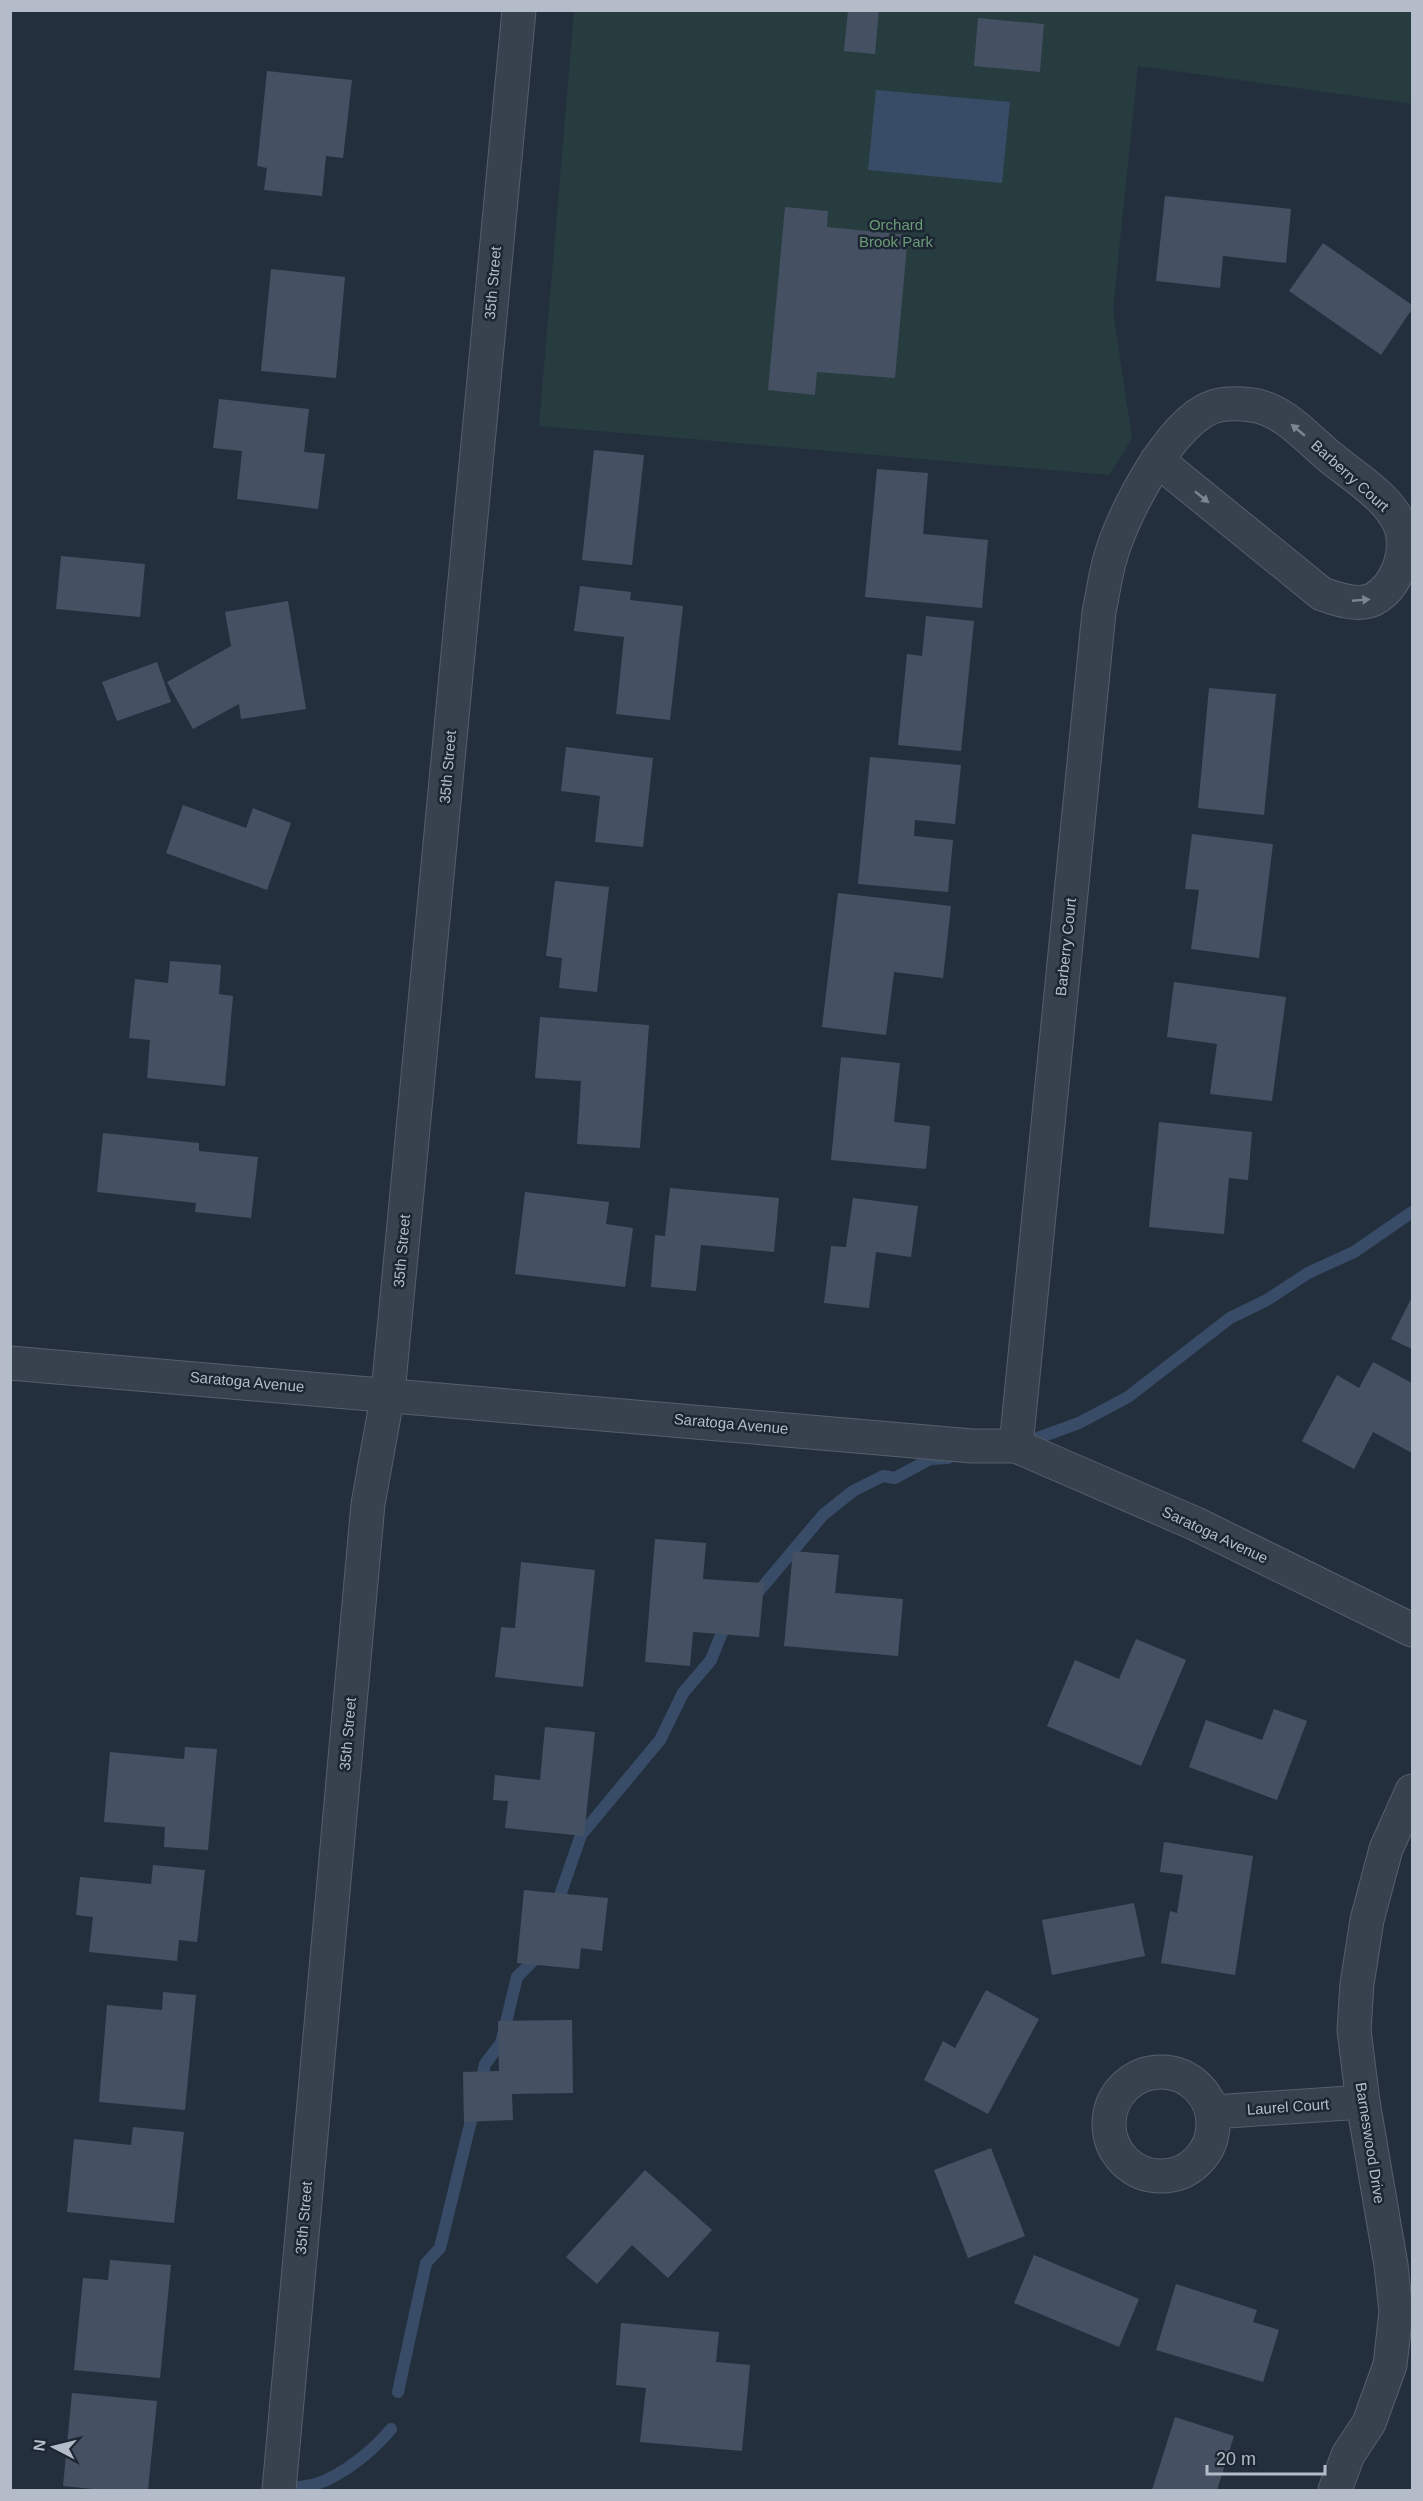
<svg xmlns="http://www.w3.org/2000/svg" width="1423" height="2501" font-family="Arial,sans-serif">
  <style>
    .green { fill: #263c3f }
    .water { fill: #394c67 }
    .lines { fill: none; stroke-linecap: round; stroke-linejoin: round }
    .stream { stroke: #394c67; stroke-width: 12 }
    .building { fill: #455162 }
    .minor-casing { stroke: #565f6c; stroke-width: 35 }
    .minor { stroke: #38414e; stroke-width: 33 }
    .oneway { fill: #7c8592 }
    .labels { text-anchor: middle; stroke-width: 5; stroke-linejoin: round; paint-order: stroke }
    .park-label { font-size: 15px; fill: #6b9a76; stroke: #1d2633 }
    .street-label { font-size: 15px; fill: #b4bcc9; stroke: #1d2633 }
  </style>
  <rect width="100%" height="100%" fill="#242f3e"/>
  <polygon class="green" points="574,11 1412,11 1412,104 1138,66 1113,310 1132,439 1109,475 539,426"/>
  <polygon class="water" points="876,90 1010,102 1002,183 868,170"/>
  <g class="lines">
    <g class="stream">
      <polyline points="1024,1443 1079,1423 1128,1397 1230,1318 1267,1300 1308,1273 1354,1252 1412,1212"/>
      <polyline points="753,1598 823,1515 853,1491 883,1476 895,1478 930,1459 948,1458"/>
      <polyline points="556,1907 581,1835 660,1740 683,1693 711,1660 723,1630 732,1622"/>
      <polyline points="480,2086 485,2064 501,2043 517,1977 533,1961 539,1951"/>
      <polyline points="398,2392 426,2263 440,2248 474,2108"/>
      <path d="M283,2489C294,2487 306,2487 316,2484C343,2475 373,2451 391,2429"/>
    </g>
  </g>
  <g class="building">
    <polygon points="848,10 879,10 875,54 844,51"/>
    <polygon points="978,18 1044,24 1040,72 974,66"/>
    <polygon points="267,71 352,80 343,158 326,156 322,196 264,190 267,168 257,166"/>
    <polygon points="1165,196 1291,209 1286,263 1223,256 1220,288 1156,281"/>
    <polygon points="785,207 828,211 827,227 908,235 895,378 817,372 815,395 768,390"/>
    <polygon points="1323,243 1412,305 1412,309 1381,355 1289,291"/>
    <polygon points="271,269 345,277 336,378 261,371"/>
    <polygon points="219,399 309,409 304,452 325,454 318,509 237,499 242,451 213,448"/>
    <polygon points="594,450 644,455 632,565 582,560"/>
    <polygon points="877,469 928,473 923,534 988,540 982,608 865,597"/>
    <polygon points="61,556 145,564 140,617 56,609"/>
    <polygon points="580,586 631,592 630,600 683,606 670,720 616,714 624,637 574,631"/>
    <polygon points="288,601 306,709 241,719 239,704 193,729 167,682 231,646 225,612"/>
    <polygon points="926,616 974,621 961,751 898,745 907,654 922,656"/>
    <polygon points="157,662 171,702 117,721 102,682"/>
    <polygon points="1209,688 1276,694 1264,815 1198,808"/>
    <polygon points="566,747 653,758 643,847 595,842 600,796 561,791"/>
    <polygon points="870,757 961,765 955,824 915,820 914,836 953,840 948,892 858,884"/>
    <polygon points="183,805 246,828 253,808 291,823 267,890 166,853"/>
    <polygon points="1192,834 1273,844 1259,958 1191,949 1199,890 1185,889"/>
    <polygon points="555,881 609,887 597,992 559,988 562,958 546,956"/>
    <polygon points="838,893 951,906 943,978 894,972 886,1035 822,1027"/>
    <polygon points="170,961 221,965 219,994 233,996 225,1086 147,1078 150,1040 129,1038 135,979 168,983"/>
    <polygon points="1174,982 1286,997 1272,1101 1210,1094 1217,1044 1167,1037"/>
    <polygon points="540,1017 649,1025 640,1148 577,1144 581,1081 535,1078"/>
    <polygon points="841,1057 900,1063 894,1122 930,1126 926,1169 831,1160"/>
    <polygon points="1159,1122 1252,1132 1248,1180 1229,1178 1224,1234 1149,1227"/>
    <polygon points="103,1133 199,1143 199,1151 258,1157 251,1218 195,1212 196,1203 97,1192"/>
    <polygon points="670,1188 779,1198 774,1252 701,1245 696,1291 651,1287 655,1235 665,1236"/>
    <polygon points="525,1192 609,1202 606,1224 633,1228 625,1287 515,1274"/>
    <polygon points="853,1198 918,1206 911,1257 876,1252 869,1308 824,1303 831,1246 846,1247"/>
    <polygon points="1411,1299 1412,1300 1412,1349 1391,1339"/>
    <polygon points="1373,1362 1412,1383 1412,1453 1373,1432 1354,1469 1302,1441 1337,1375 1359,1388"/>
    <polygon points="655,1539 706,1543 703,1579 764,1583 759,1637 693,1632 690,1666 645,1662"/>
    <polygon points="793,1551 839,1555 835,1593 903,1599 898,1656 784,1646"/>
    <polygon points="521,1562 595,1570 583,1687 495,1677 501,1627 515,1628"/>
    <polygon points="1136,1639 1186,1660 1141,1766 1047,1726 1075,1660 1119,1679"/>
    <polygon points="1274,1709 1307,1721 1277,1800 1189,1767 1206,1720 1262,1740"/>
    <polygon points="545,1727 595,1732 584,1836 505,1828 508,1801 493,1800 495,1775 540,1780"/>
    <polygon points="185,1747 217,1749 208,1850 164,1847 165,1827 104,1822 110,1752 184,1759"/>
    <polygon points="1164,1842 1253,1856 1235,1975 1161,1963 1170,1911 1177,1913 1183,1875 1160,1872"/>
    <polygon points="153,1865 205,1870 197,1942 179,1940 177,1961 89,1952 93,1917 76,1915 80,1877 151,1884"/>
    <polygon points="524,1890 608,1898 602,1951 581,1948 579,1969 517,1963"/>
    <polygon points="1134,1903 1145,1956 1052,1975 1042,1920"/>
    <polygon points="986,1990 1039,2019 988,2114 924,2080 943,2041 955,2048"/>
    <polygon points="163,1992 196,1995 185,2110 99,2102 107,2005 162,2010"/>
    <polygon points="572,2020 573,2093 512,2094 513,2120 464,2122 463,2072 499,2071 498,2021"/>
    <polygon points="133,2127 184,2132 174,2223 67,2212 74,2139 131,2145"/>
    <polygon points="991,2148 1025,2236 968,2258 934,2170"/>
    <polygon points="645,2170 712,2230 668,2278 632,2245 597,2284 566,2257"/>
    <polygon points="1034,2255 1139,2299 1119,2347 1014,2303"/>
    <polygon points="110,2260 171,2265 160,2378 74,2370 83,2278 108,2280"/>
    <polygon points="1176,2284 1257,2310 1253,2322 1279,2330 1263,2382 1156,2350"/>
    <polygon points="621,2323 719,2332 716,2362 750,2365 742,2451 640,2442 646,2388 616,2385"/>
    <polygon points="72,2393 157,2401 148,2490 103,2490 63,2486"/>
    <polygon points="1175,2417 1234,2436 1217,2490 1152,2490"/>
  </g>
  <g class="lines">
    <g class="minor-casing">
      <g id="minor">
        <polyline points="10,1363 972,1446 1016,1446 1196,1524 1412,1630"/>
        <path d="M1016,1446L1099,612C1103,594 1105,576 1110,559C1121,517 1174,412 1220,405C1229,403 1243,404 1252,405C1283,409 1307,438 1330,457C1354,477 1394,500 1402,531C1407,555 1397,586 1374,599C1359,607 1336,599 1322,594L1157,460"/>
        <circle cx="1161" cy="2124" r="52"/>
        <polyline points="1213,2112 1363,2102"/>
        <polyline points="279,2490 368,1504 388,1393 519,10"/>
        <polyline points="1335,2490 1348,2455 1369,2423 1390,2365 1396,2312 1391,2265 1363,2102 1354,2030 1357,1984 1367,1920 1386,1849 1412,1791"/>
      </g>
    </g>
    <use href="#minor" class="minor"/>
  </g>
  <defs><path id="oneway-solid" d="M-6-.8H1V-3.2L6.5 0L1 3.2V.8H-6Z" transform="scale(1.5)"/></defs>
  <g class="oneway">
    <use href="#oneway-solid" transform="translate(1298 430) rotate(-140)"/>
    <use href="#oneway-solid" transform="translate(1202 497) rotate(39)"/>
    <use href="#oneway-solid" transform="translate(1361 600) rotate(-5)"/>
  </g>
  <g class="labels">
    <g class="park-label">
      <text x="896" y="230">Orchard<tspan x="896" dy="17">Brook Park</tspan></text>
    </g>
    <g class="street-label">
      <text transform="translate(493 283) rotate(-85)" y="5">35th Street</text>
      <text transform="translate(1350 476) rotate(42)" y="5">Barberry Court</text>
      <text transform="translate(448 767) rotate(-85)" y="5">35th Street</text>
      <text transform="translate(1066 947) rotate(-84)" y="5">Barberry Court</text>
      <text transform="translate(402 1251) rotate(-85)" y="5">35th Street</text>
      <text transform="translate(247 1382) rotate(5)" y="5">Saratoga Avenue</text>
      <text transform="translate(731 1424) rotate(5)" y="5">Saratoga Avenue</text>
      <text transform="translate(1215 1535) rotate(25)" y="5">Saratoga Avenue</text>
      <text transform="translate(348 1734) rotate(-85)" y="5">35th Street</text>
      <text transform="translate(1288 2107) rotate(-4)" y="5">Laurel Court</text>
      <text transform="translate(1370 2143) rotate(81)" y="5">Barneswood Drive</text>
      <text transform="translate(304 2218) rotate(-85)" y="5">35th Street</text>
    </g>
  </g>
  <rect width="1423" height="2501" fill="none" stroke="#b4bcc9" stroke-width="24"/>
  <g transform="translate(54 2447) rotate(277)" stroke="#1d2633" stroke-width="4.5" paint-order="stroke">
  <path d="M0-4.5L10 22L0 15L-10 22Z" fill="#b4bcc9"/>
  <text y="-9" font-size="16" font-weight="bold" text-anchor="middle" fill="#b4bcc9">N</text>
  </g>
  <path d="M1207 2465v9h118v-9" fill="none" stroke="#b4bcc9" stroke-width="3"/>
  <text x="1216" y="2465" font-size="18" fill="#b4bcc9" stroke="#1d2633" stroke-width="4.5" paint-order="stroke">20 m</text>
</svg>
